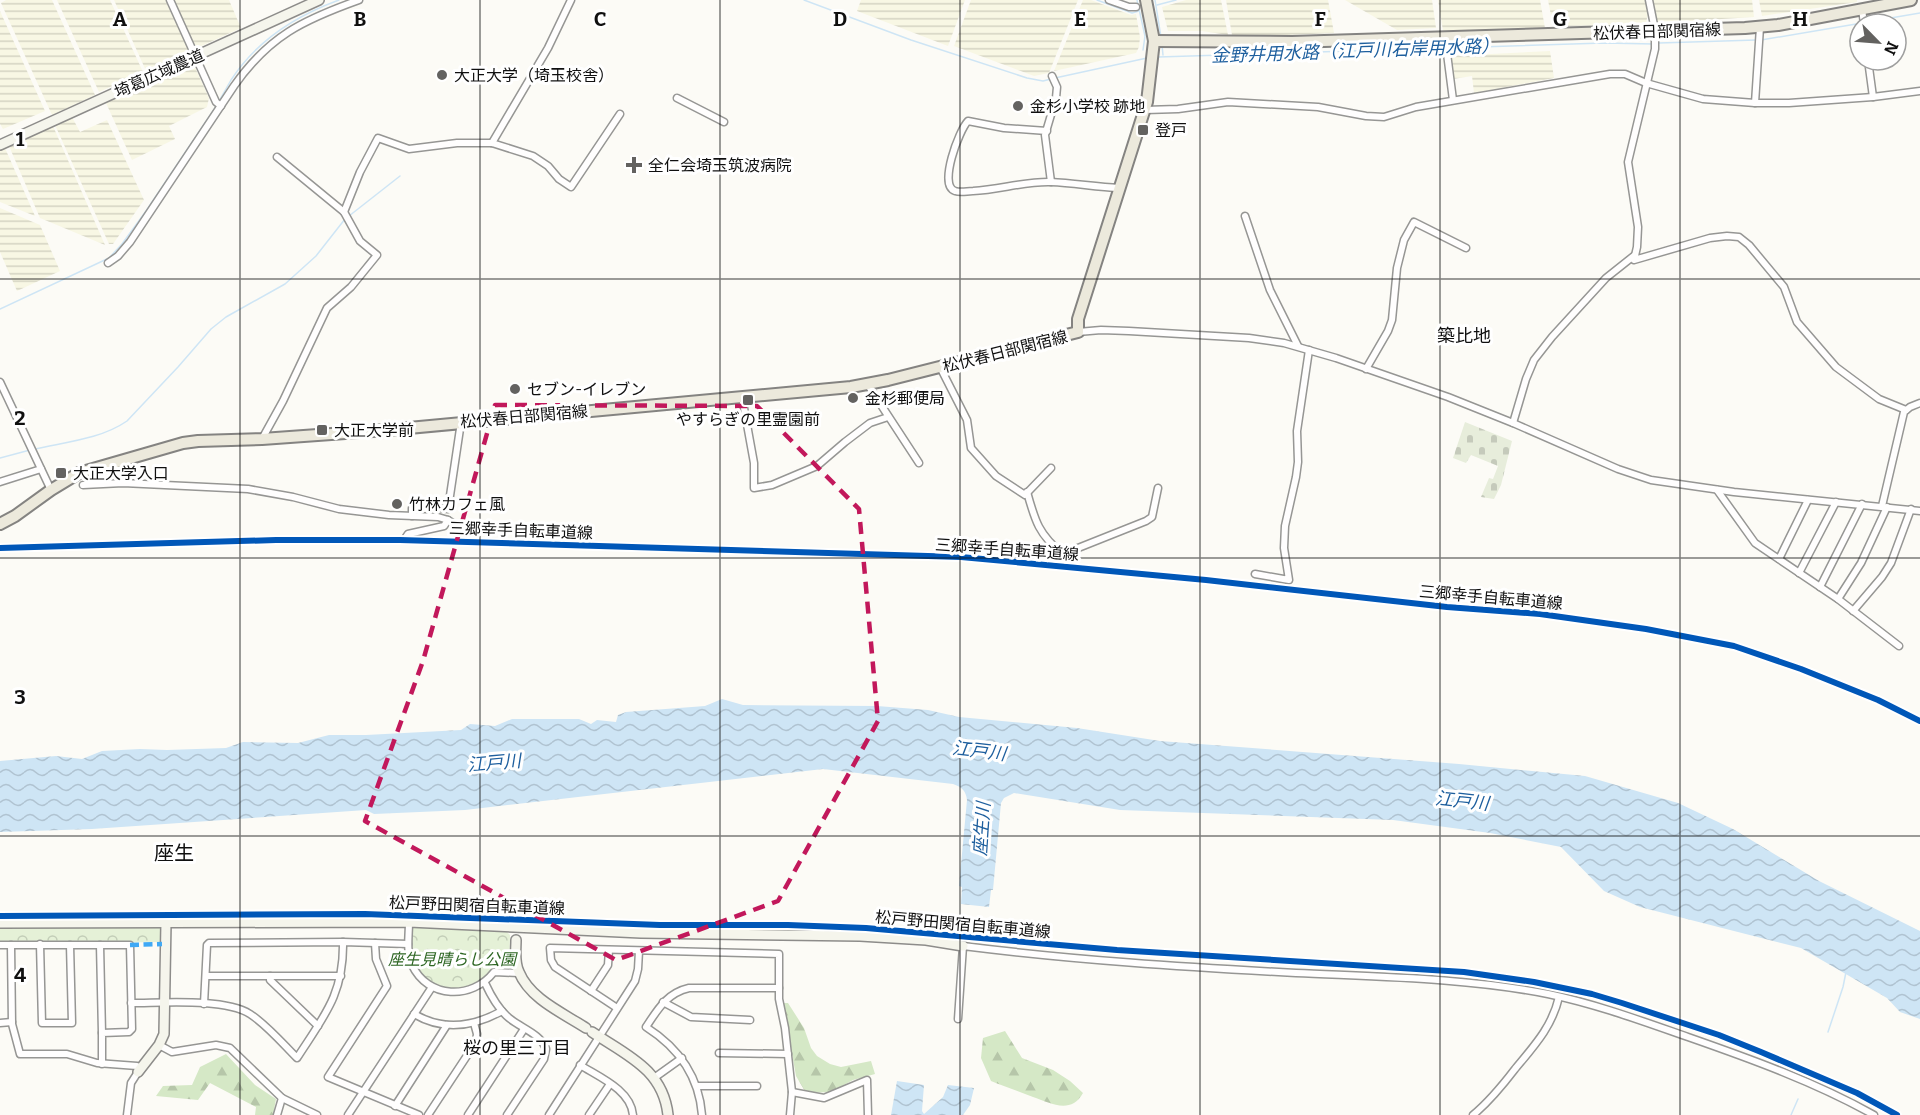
<svg xmlns="http://www.w3.org/2000/svg" width="1920" height="1115" font-family="Bitter,'Noto Sans JP',serif">
  <style>
    .farmland { fill: url(#farmland-rules) }
    .forest { fill: url(#forest-firs) }
    .cemetery { fill: url(#cemetery-stones) }
    .park { fill: url(#park-crowns) }
    .water { fill: url(#water-waves) }
    .lines { fill: none; stroke-linecap: round; stroke-linejoin: round }
    .stream { stroke: #cee5f5; stroke-width: 1.5 }
    .street-casing { stroke: #969694; stroke-width: 9 }
    .secondary-casing { stroke: #8d8c8a; stroke-width: 12 }
    .primary-casing { stroke: #848381; stroke-width: 14 }
    .street { stroke: #fffefe; stroke-width: 6 }
    .secondary { stroke: #f5f5ec; stroke-width: 9 }
    .primary { stroke: #ece9dc; stroke-width: 10 }
    .quiet { stroke: #3fa9f5; stroke-width: 4.5; stroke-dasharray: 9 4.5; stroke-linecap: butt }
    .cycleway-casing { stroke: #fff; stroke-width: 10 }
    .cycleway { stroke: #0057b8; stroke-width: 6 }
    .marked { fill: none; stroke: #c2185b; stroke-width: 4.5; stroke-dasharray: 12 8; stroke-linejoin: round }
    .grid { fill: none; stroke: #101010; stroke-width: 1.5; stroke-opacity: 0.55 }
    .poi-dot { fill: #636260; stroke: #fff; stroke-width: 2 }
    .labels { text-anchor: middle; stroke-width: 6; stroke-linejoin: round; paint-order: stroke }
    .street-label { font-size: 16px; fill: #101010; stroke: #fff }
    .poi-label { font-size: 16px; fill: #101010; stroke: #fff; text-anchor: start }
    .park-label { font-size: 16px; font-style: italic; fill: #2d6623; stroke: #fff }
    .water-label { font-size: 18px; font-style: italic; fill: #1e5f9e; stroke: #fff }
    .neighbourhood-label { font-size: 18px; fill: #101010; stroke: #fff }
    .quarter-label { font-size: 20px; fill: #101010; stroke: #fff }
    .grid-label { font-size: 20px; text-anchor: middle; font-weight: bold; fill: #101010; stroke: #fff; stroke-width: 6; stroke-linejoin: round; paint-order: stroke }
  </style>
  <defs>
    <pattern id="farmland-rules" width="6" height="5" patternUnits="userSpaceOnUse" patternTransform="scale(1.5)"><rect width="6" height="5" fill="#f8f7e4"/><path d="M0 2.5h6" fill="none" stroke="#d4d3c3"/></pattern>
    <pattern id="forest-firs" width="22" height="20" patternUnits="userSpaceOnUse" patternTransform="scale(1.5)"><rect width="22" height="20" fill="#d5e8c6"/><path d="M5 1l3.5 6h-7zM16 11l3.5 6h-7z" fill="#b6c6a9"/></pattern>
    <pattern id="cemetery-stones" width="16" height="16" patternUnits="userSpaceOnUse" patternTransform="scale(1.5)"><rect width="16" height="16" fill="#e7eddb"/><path d="M2 7V4a2 2 0 0 1 4 0v3zM10 15v-3a2 2 0 0 1 4 0v3z" fill="#c5cabb"/></pattern>
    <pattern id="park-crowns" width="20" height="18" patternUnits="userSpaceOnUse" patternTransform="scale(1.5)"><rect width="20" height="18" fill="#e5f1d7"/><path d="M2 6a3 3 0 1 1 6 0M12 15a3 3 0 1 1 6 0" fill="none" stroke="#c3ceb8"/></pattern>
    <pattern id="water-waves" width="16" height="10" patternUnits="userSpaceOnUse" patternTransform="scale(1.5)"><rect width="16" height="10" fill="#cee5f5"/><path d="M0 5q4-4 8 0t8 0" fill="none" stroke="#b0c3d1"/></pattern>
  </defs>
  <rect width="100%" height="100%" fill="#fcfbf6"/>
  <g class="farmland">
    <polygon points="6,0 52,0 95,95 52,115 1,3"/>
    <polygon points="57,0 110,0 143,72 99,92"/>
    <polygon points="114,0 168,0 191,51 147,73"/>
    <polygon points="173,0 229,0 241,28 195,49"/>
    <polygon points="861,0 965,0 948,46 857,11"/>
    <polygon points="971,0 1078,0 1049,73 1034,76 954,46"/>
    <polygon points="1083,0 1091,0 1131,15 1136,14 1140,37 1139,47 1136,53 1054,71"/>
    <polygon points="1186,0 1221,0 1228,35 1202,31 1168,31 1162,7"/>
    <polygon points="1226,0 1328,0 1334,33 1266,36 1232,35"/>
    <polygon points="1345,0 1432,0 1436,28 1397,30"/>
    <polygon points="1438,0 1540,0 1545,28 1443,31"/>
    <polygon points="1548,0 1645,0 1648,15 1646,22 1638,25 1553,26"/>
    <polygon points="1652,0 1752,0 1754,17 1657,23"/>
    <polygon points="1759,0 1857,0 1857,2 1762,16"/>
    <polygon points="0,11 45,111 3,129 0,124"/>
    <polygon points="1550,51 1554,78 1474,93 1472,76 1453,79 1450,56"/>
    <polygon points="193,63 209,98 207,107 169,126 175,139 132,160 106,103"/>
    <polygon points="72,117 80,132 107,120 144,200 113,244 109,244 55,125"/>
    <polygon points="53,126 105,245 40,218 9,146"/>
    <polygon points="5,148 35,216 0,202 0,151"/>
    <polygon points="0,208 40,225 60,271 17,291 0,252"/>
  </g>
  <g class="forest">
    <polygon points="783,1003 788,1003 804,1028 811,1048 817,1056 830,1064 841,1067 871,1061 875,1074 853,1080 831,1092 806,1093 796,1076"/>
    <path d="M1005,1031L1022,1058L1053,1070L1070,1081L1083,1093C1071,1115 1050,1103 1033,1097C1019,1091 1005,1087 991,1081L981,1058L983,1038Z"/>
    <polygon points="226,1054 255,1085 276,1099 273,1115 255,1115 256,1107 210,1083 198,1100 156,1096 163,1086 192,1085 200,1067"/>
  </g>
  <polygon class="cemetery" points="1465,422 1512,441 1501,485 1494,499 1481,497 1489,478 1493,479 1498,466 1471,455 1466,463 1453,458"/>
  <g class="park">
    <polygon points="158,926 161,929 161,942 0,944 0,928"/>
    <path d="M412,927L506,931L510,935L509,969L492,970C469,996 425,998 413,959C410,949 411,938 412,927Z"/>
  </g>
  <g class="water">
    <path d="M722,699L743,705L877,706L928,710L959,717L1077,728L1160,741L1459,764L1585,776L1678,803L1733,829L1819,881L1920,931V1019L1900,1012L1887,998L1801,948L1640,907L1604,891L1561,847L1490,833L1393,820L1120,810L1014,793L1004,798L1001,803L993,890H991L989,907L961,904L962,887L959,886L967,800C966,791 962,787 953,784L823,769L465,810L374,814L366,810L92,829L0,832V761L56,756L82,759L102,751L140,749L167,750L226,748L243,742L298,743L329,735H366L461,730L470,724L495,726L512,719H579L591,724L597,720L616,722L618,715L626,712L705,706Z"/>
    <polygon points="897,1081 924,1085 922,1111 924,1114 943,1097 948,1085 974,1088 970,1105 963,1115 891,1115"/>
  </g>
  <g class="lines">
    <g class="stream">
      <polyline points="804,0 911,40 1027,78 1043,81 1051,79"/>
      <polyline points="1097,0 1132,13 1139,11"/>
      <polyline points="1137,0 1145,36 1143,50"/>
      <polyline points="1155,0 1161,37"/>
      <polyline points="1157,5 1176,0"/>
      <polyline points="1867,22 1920,13"/>
      <polyline points="1761,40 1862,23"/>
      <polyline points="1659,43 1756,40"/>
      <polyline points="1162,45 1163,55"/>
      <polyline points="1449,48 1604,43 1654,44"/>
      <polyline points="1158,57 1444,48"/>
      <polyline points="1055,78 1147,58"/>
      <path d="M219,101C223,94 227,87 231,80C257,40 295,16 339,0"/>
      <polyline points="349,216 400,176"/>
      <polyline points="0,309 109,258 122,244 146,211 217,105"/>
      <path d="M35,449C66,442 101,439 127,421L178,367L211,329L226,317L285,284L316,256L345,219"/>
      <polyline points="0,458 30,450"/>
      <polyline points="1828,1032 1843,987 1846,972"/>
      <polyline points="1791,1115 1798,1099"/>
    </g>
    <g class="street-casing">
      <g id="street">
        <polyline points="170,0 216,102 221,106"/>
        <polyline points="1109,0 1129,7 1136,7"/>
        <polyline points="1649,0 1655,30 1655,49 1628,162 1638,227 1637,247 1634,260 1710,238 1727,236 1739,237 1749,245 1784,287 1797,322 1836,367 1879,399 1906,410"/>
        <polyline points="1862,9 1864,24"/>
        <polyline points="1445,38 1453,100"/>
        <polyline points="1868,60 1873,97"/>
        <polyline points="677,98 724,122"/>
        <polyline points="1755,103 1760,27"/>
        <polyline points="1145,110 1178,109 1228,102 1318,107 1366,116 1384,117 1416,107 1610,74 1625,74 1646,83 1703,99 1755,103 1789,103 1873,97 1920,91"/>
        <path d="M1047,131L1004,128L968,121C959,130 938,186 955,191C961,193 967,191 973,191C999,190 1025,181 1051,182C1074,183 1096,187 1119,188"/>
        <polyline points="492,143 548,48 571,0"/>
        <polyline points="1051,182 1045,135 1056,98 1057,87 1052,76"/>
        <polyline points="344,212 360,172 378,138 409,149 457,143 492,143 533,156 548,166 559,179 571,187 620,114"/>
        <polyline points="1245,216 1270,290 1298,346"/>
        <path d="M108,263L118,256L130,242L234,86C269,36 303,20 359,0"/>
        <polyline points="1078,332 1101,330 1129,331 1249,338 1284,343 1336,358 1448,397 1513,423 1618,469 1651,480 1734,492 1920,511"/>
        <polyline points="940,367 967,420 971,448 996,476 1025,495 1051,468"/>
        <polyline points="1366,369 1388,331 1392,320 1397,268 1404,240 1414,222 1466,248"/>
        <polyline points="0,382 51,490"/>
        <polyline points="868,385 919,463"/>
        <polyline points="742,397 754,463 754,488 772,485 817,466 845,442 870,423 888,417"/>
        <polyline points="1513,423 1526,379 1534,360 1552,337 1606,278 1635,255"/>
        <polyline points="262,439 283,401 327,308 351,287 377,255 360,241 344,212 277,157"/>
        <polyline points="0,482 41,469"/>
        <polyline points="83,485 123,483 248,489 293,497 339,509 389,515 438,517 448,520 460,528"/>
        <polyline points="1717,490 1755,543 1838,599 1899,646"/>
        <path d="M1027,492C1035,521 1039,535 1063,554L1146,521L1152,517L1158,488"/>
        <polyline points="1882,506 1904,412 1910,407 1920,403"/>
        <polyline points="412,516 412,508 419,505 448,509 461,422"/>
        <polyline points="404,540 408,534 444,526 448,520"/>
        <polyline points="1779,559 1808,500"/>
        <polyline points="1799,573 1836,502"/>
        <polyline points="1255,574 1289,580 1284,548 1285,526 1296,477 1298,462 1297,431 1309,350"/>
        <polyline points="1820,587 1862,504"/>
        <polyline points="1838,599 1861,563 1887,507"/>
        <polyline points="1853,611 1882,577 1891,563 1911,509"/>
        <path d="M409,922C409,936 406,951 412,965C428,999 472,1000 494,972L519,973"/>
        <polyline points="375,943 376,959 387,986 328,1077 419,1115"/>
        <polyline points="40,944 42,1023 72,1023 70,945"/>
        <polyline points="0,945 130,945 132,1029 129,1032 102,1033 102,1064"/>
        <polyline points="11,945 12,1024 20,1054 67,1054 97,1063 137,1066 140,1068"/>
        <polyline points="100,945 102,1033"/>
        <polyline points="206,976 341,976"/>
        <polyline points="270,976 270,980 318,1026"/>
        <path d="M485,983C491,996 498,1009 509,1018C521,1028 541,1034 546,1049L544,1059L507,1115"/>
        <polyline points="591,991 608,965 609,950"/>
        <polyline points="663,1002 691,1017 750,1020"/>
        <path d="M131,1003C163,1003 224,998 250,1014C267,1025 282,1043 297,1058C324,1016 344,994 343,942"/>
        <polyline points="204,1004 207,945 209,943 343,942 408,944"/>
        <polyline points="617,1008 555,967 551,960 550,948 779,954 779,999 785,1028 792,1092 790,1115"/>
        <path d="M414,1014C443,1031 473,1027 502,1011"/>
        <path d="M958,1019L963,946C1074,960 1184,967 1296,973C1380,977 1466,978 1548,994C1596,1004 1642,1021 1688,1037C1751,1059 1815,1082 1874,1115"/>
        <polyline points="0,1023 12,1022"/>
        <polyline points="159,1045 172,1052 216,1045 230,1048 282,1098 317,1115"/>
        <polyline points="719,1053 788,1054"/>
        <path d="M580,1065C599,1077 631,1090 633,1115"/>
        <polyline points="654,1078 682,1058"/>
        <polyline points="697,1086 757,1086"/>
        <polyline points="792,1092 824,1098 867,1080 868,1115"/>
        <polyline points="395,1106 447,1025"/>
        <polyline points="127,1115 131,1083 138,1072"/>
        <polyline points="277,1115 282,1098"/>
        <polyline points="348,1115 432,987"/>
        <polyline points="428,1115 476,1042 477,1034 474,1023"/>
        <polyline points="468,1115 524,1029"/>
        <polyline points="549,1115 635,981 638,969 639,951"/>
        <polyline points="589,1115 610,1084"/>
        <path d="M702,1115C699,1076 679,1048 646,1027C658,1009 667,993 689,988H779"/>
        <path d="M1473,1115C1490,1101 1502,1086 1515,1069C1534,1046 1552,1027 1559,997"/>
      </g>
    </g>
    <g class="secondary-casing">
      <g id="secondary">
        <polyline points="0,145 319,0"/>
        <polyline points="0,923 409,922 641,933 860,936 926,940 963,946"/>
        <path d="M516,940C516,950 514,962 519,972C530,999 563,1013 586,1028"/>
        <path d="M592,1032C626,1055 663,1069 668,1115"/>
        <polyline points="138,1072 159,1045 164,1034 166,922"/>
      </g>
    </g>
    <g class="primary-casing">
      <g id="primary">
        <polyline points="1154,41 1292,42 1745,28 1778,25 1911,0"/>
        <polyline points="0,524 15,516 51,490 79,473 183,443 198,441 262,439 387,430 851,387 888,380 1078,332 1078,319 1147,102 1154,41 1146,0"/>
      </g>
    </g>
    <use href="#street" class="street"/>
    <use href="#secondary" class="secondary"/>
    <use href="#primary" class="primary"/>
    <polyline class="quiet" points="130,945 162,944"/>
    <g class="cycleway-casing">
      <g id="cycleway">
        <polyline points="0,548 276,540 400,540 961,557 1206,580 1447,607 1540,614 1646,629 1734,646 1801,669 1878,700 1920,721"/>
        <polyline points="0,916 365,914 660,925 788,925 866,928 1117,950 1464,972 1534,982 1592,994 1622,1003 1719,1035 1761,1052 1857,1093 1897,1115"/>
      </g>
    </g>
    <use href="#cycleway" class="cycleway"/>
  </g>
  <path class="marked" d="M495,405L757,406L859,509L878,721L778,901L616,960L365,821L423,661Z"/>
  <path class="grid" d="M240,0V1115M480,0V1115M720,0V1115M960,0V1115M1200,0V1115M1440,0V1115M1680,0V1115M0,279H1920M0,558H1920M0,836H1920"/>
  <g class="poi-dot">
    <circle cx="442" cy="75" r="6"/>
    <circle cx="1018" cy="106" r="6"/>
    <rect x="1137" y="124" width="12" height="12" rx="3"/>
    <path d="M631 156h6v6h6v6h-6v6h-6v-6h-6v-6h6z"/>
    <circle cx="515" cy="389" r="6"/>
    <circle cx="853" cy="398" r="6"/>
    <rect x="742" y="394" width="12" height="12" rx="3"/>
    <rect x="316" y="424" width="12" height="12" rx="3"/>
    <rect x="55" y="467" width="12" height="12" rx="3"/>
    <circle cx="397" cy="504" r="6"/>
  </g>
  <g class="labels">
    <g class="street-label">
      <text transform="translate(1657 31) rotate(-2)" y="6">松伏春日部関宿線</text>
      <text transform="translate(159 73) rotate(-24)" y="6">埼葛広域農道</text>
      <text transform="translate(1005 351) rotate(-14)" y="6">松伏春日部関宿線</text>
      <text transform="translate(524 416) rotate(-5)" y="6">松伏春日部関宿線</text>
      <text transform="translate(521 530) rotate(2)" y="6">三郷幸手自転車道線</text>
      <text transform="translate(1007 549) rotate(4)" y="6">三郷幸手自転車道線</text>
      <text transform="translate(1491 597) rotate(5)" y="6">三郷幸手自転車道線</text>
      <text transform="translate(477 905) rotate(2)" y="6">松戸野田関宿自転車道線</text>
      <text transform="translate(963 924) rotate(5)" y="6">松戸野田関宿自転車道線</text>
    </g>
    <g class="poi-label">
      <text x="454" y="81">大正大学（埼玉校舎）</text>
      <text x="1030" y="112">金杉小学校 跡地</text>
      <text x="1155" y="136">登戸</text>
      <text x="648" y="171">全仁会埼玉筑波病院</text>
      <text x="527" y="395">セブン-イレブン</text>
      <text x="865" y="404">金杉郵便局</text>
      <text x="748" y="425" text-anchor="middle">やすらぎの里霊園前</text>
      <text x="334" y="436">大正大学前</text>
      <text x="73" y="479">大正大学入口</text>
      <text x="409" y="510">竹林カフェ風</text>
    </g>
    <g class="park-label">
      <text x="452" y="965">座生見晴らし公園</text>
    </g>
    <g class="water-label">
      <text transform="translate(1355 51) rotate(-2)" y="6">金野井用水路（江戸川右岸用水路）</text>
      <text transform="translate(979 751) rotate(7)" y="6">江戸川</text>
      <text transform="translate(494 763) rotate(-5)" y="6">江戸川</text>
      <text transform="translate(1462 801) rotate(6)" y="6">江戸川</text>
      <text transform="translate(982 829) rotate(-86)" y="6">座生川</text>
    </g>
    <g class="neighbourhood-label">
      <text x="1464" y="342">築比地</text>
      <text x="517" y="1054">桜の里三丁目</text>
    </g>
    <g class="quarter-label">
      <text x="174" y="860">座生</text>
    </g>
  </g>
  <g class="grid-label">
    <text x="120" y="26">A</text>
    <text x="360" y="26">B</text>
    <text x="600" y="26">C</text>
    <text x="840" y="26">D</text>
    <text x="1080" y="26">E</text>
    <text x="1320" y="26">F</text>
    <text x="1560" y="26">G</text>
    <text x="1800" y="26">H</text>
    <text x="20" y="146">1</text>
    <text x="20" y="425">2</text>
    <text x="20" y="704">3</text>
    <text x="20" y="982">4</text>
  </g>
  <g transform="translate(1878 42) rotate(115)"><circle r="28" fill="#ffffff" stroke="#9f9f9f" stroke-width="1.5"/>
  <path d="M0-4.5L10 22L0 15L-10 22Z" fill="#636260"/>
  <text y="-9" font-size="16" font-weight="bold" text-anchor="middle" fill="#101010">N</text>
  </g>
</svg>
